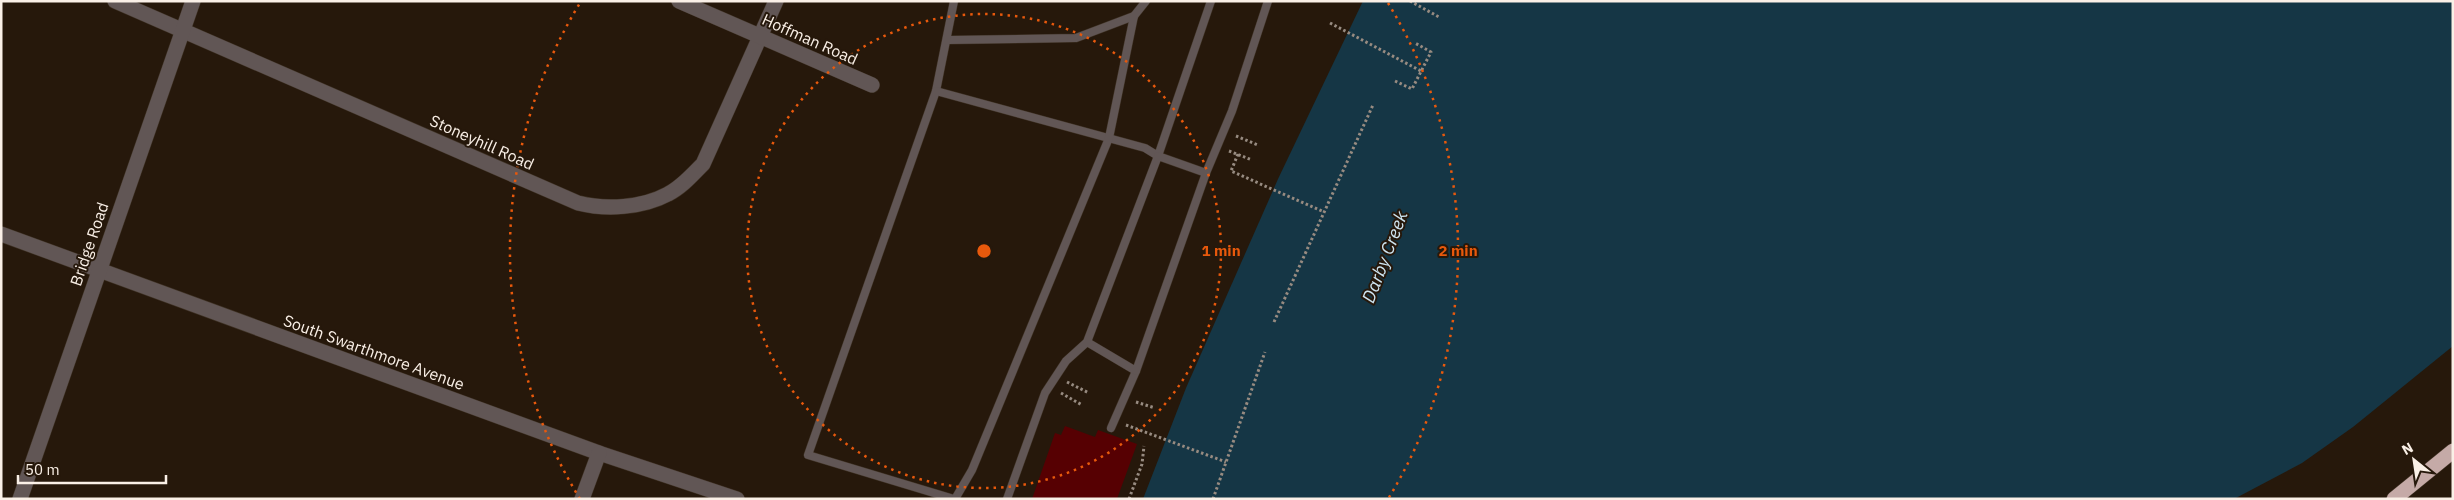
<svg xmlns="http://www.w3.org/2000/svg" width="2454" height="500" font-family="'IBM Plex Sans',sans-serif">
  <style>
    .water { fill: #153645 }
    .building { fill: #560002 }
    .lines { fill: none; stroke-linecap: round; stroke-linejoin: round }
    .lane-casing { stroke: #3f3225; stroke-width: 9 }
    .street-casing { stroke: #3f3225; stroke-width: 16 }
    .highway-casing { stroke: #3f3225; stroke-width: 16 }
    .path { stroke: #978b81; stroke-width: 3; stroke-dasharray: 2.5 2.5; stroke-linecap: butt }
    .lane { stroke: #615655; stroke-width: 8 }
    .street { stroke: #615655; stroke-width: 15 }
    .highway { stroke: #c5aaa7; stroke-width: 15 }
    .ring { fill: none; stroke: #e8590c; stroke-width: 2.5; stroke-dasharray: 2.5 5 }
    .labels { text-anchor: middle; stroke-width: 4; stroke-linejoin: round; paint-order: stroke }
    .street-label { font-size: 16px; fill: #faf0e7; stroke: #26180b }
    .water-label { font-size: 18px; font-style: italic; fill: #cee5f1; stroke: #26180b }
    .centre { fill: #e8590c; stroke: #26180b; stroke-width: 2.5 }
    .ring-label { font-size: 15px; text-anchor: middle; font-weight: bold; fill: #e8590c; stroke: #26180b; stroke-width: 4; stroke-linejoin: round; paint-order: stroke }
  </style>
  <rect width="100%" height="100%" fill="#26180b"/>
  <polygon class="water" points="1363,1 2453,1 2453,346 2353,427 2302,463 2234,499 1143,499 1186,388 1278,179"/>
  <polygon class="building" points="1065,426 1095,437 1098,430 1137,444 1117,499 1032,499 1055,433 1061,435"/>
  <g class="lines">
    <g class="lane-casing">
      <g id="lane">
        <polyline points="948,40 1076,38 1134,16"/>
        <polyline points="936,91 954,1"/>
        <polyline points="1206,173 1232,111 1268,1"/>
        <polyline points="1111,428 1136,371"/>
        <polyline points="954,499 808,455 936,91 1145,148 1158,156 1211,1"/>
        <polyline points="955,499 972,470 1109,138 1134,16 1146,1"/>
        <polyline points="1007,499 1045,393 1066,361 1087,342 1158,156 1206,173 1136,371 1087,342"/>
      </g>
    </g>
    <g class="street-casing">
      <g id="street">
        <path d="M115,1L578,203C606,210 642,208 668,194C682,187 693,174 703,164L776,1"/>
        <polyline points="679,1 872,85"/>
        <polyline points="1,234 599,453 737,499"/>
        <polyline points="20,499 193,1"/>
        <polyline points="582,499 599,453"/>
      </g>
    </g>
    <g class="highway-casing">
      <polyline id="highway" points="2394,499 2453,451"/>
    </g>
    <g class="path">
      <polyline points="1410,1 1439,17"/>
      <polyline points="1330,23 1421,71"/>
      <polyline points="1395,81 1412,89 1431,52 1415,43"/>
      <polyline points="1236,136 1258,145"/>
      <polyline points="1229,151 1252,160"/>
      <polyline points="1238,154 1231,171 1324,212"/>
      <polyline points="1274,322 1373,105"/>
      <polyline points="1067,382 1089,393"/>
      <polyline points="1061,393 1082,405"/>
      <polyline points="1136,402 1155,408"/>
      <polyline points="1126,425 1226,462"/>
      <polyline points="1129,499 1142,464 1144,446"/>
      <polyline points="1213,499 1265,352"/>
    </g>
    <use href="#lane" class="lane"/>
    <use href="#street" class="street"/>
    <use href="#highway" class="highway"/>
  </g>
  <g class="ring">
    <circle cx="984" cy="251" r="237"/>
    <path d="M580 499A474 474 0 0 1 580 3M1388 3A474 474 0 0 1 1388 499"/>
  </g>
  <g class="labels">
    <g class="street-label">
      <text transform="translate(810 39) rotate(24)" y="6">Hoffman Road</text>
      <text transform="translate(482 142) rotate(24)" y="6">Stoneyhill Road</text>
      <text transform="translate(89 244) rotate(-71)" y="6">Bridge Road</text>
      <text transform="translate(374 352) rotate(20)" y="6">South Swarthmore Avenue</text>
    </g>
    <g class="water-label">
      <text transform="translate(1385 257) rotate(-69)" y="6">Darby Creek</text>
    </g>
  </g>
  <circle cx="984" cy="251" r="8" class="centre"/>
  <g class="ring-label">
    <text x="1221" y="256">1 min</text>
    <text x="1458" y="256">2 min</text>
  </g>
  <rect width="2454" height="500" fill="none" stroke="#faf0e7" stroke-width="5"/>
  <g transform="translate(2414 460) rotate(330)" stroke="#26180b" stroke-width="4" paint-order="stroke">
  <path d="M0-4L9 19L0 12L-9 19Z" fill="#faf0e7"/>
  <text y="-8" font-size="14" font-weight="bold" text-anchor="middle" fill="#faf0e7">N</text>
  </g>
  <path d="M18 475v8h148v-8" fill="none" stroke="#faf0e7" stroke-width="2.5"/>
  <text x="25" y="475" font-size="15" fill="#faf0e7" stroke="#26180b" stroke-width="4" paint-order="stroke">50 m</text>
</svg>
